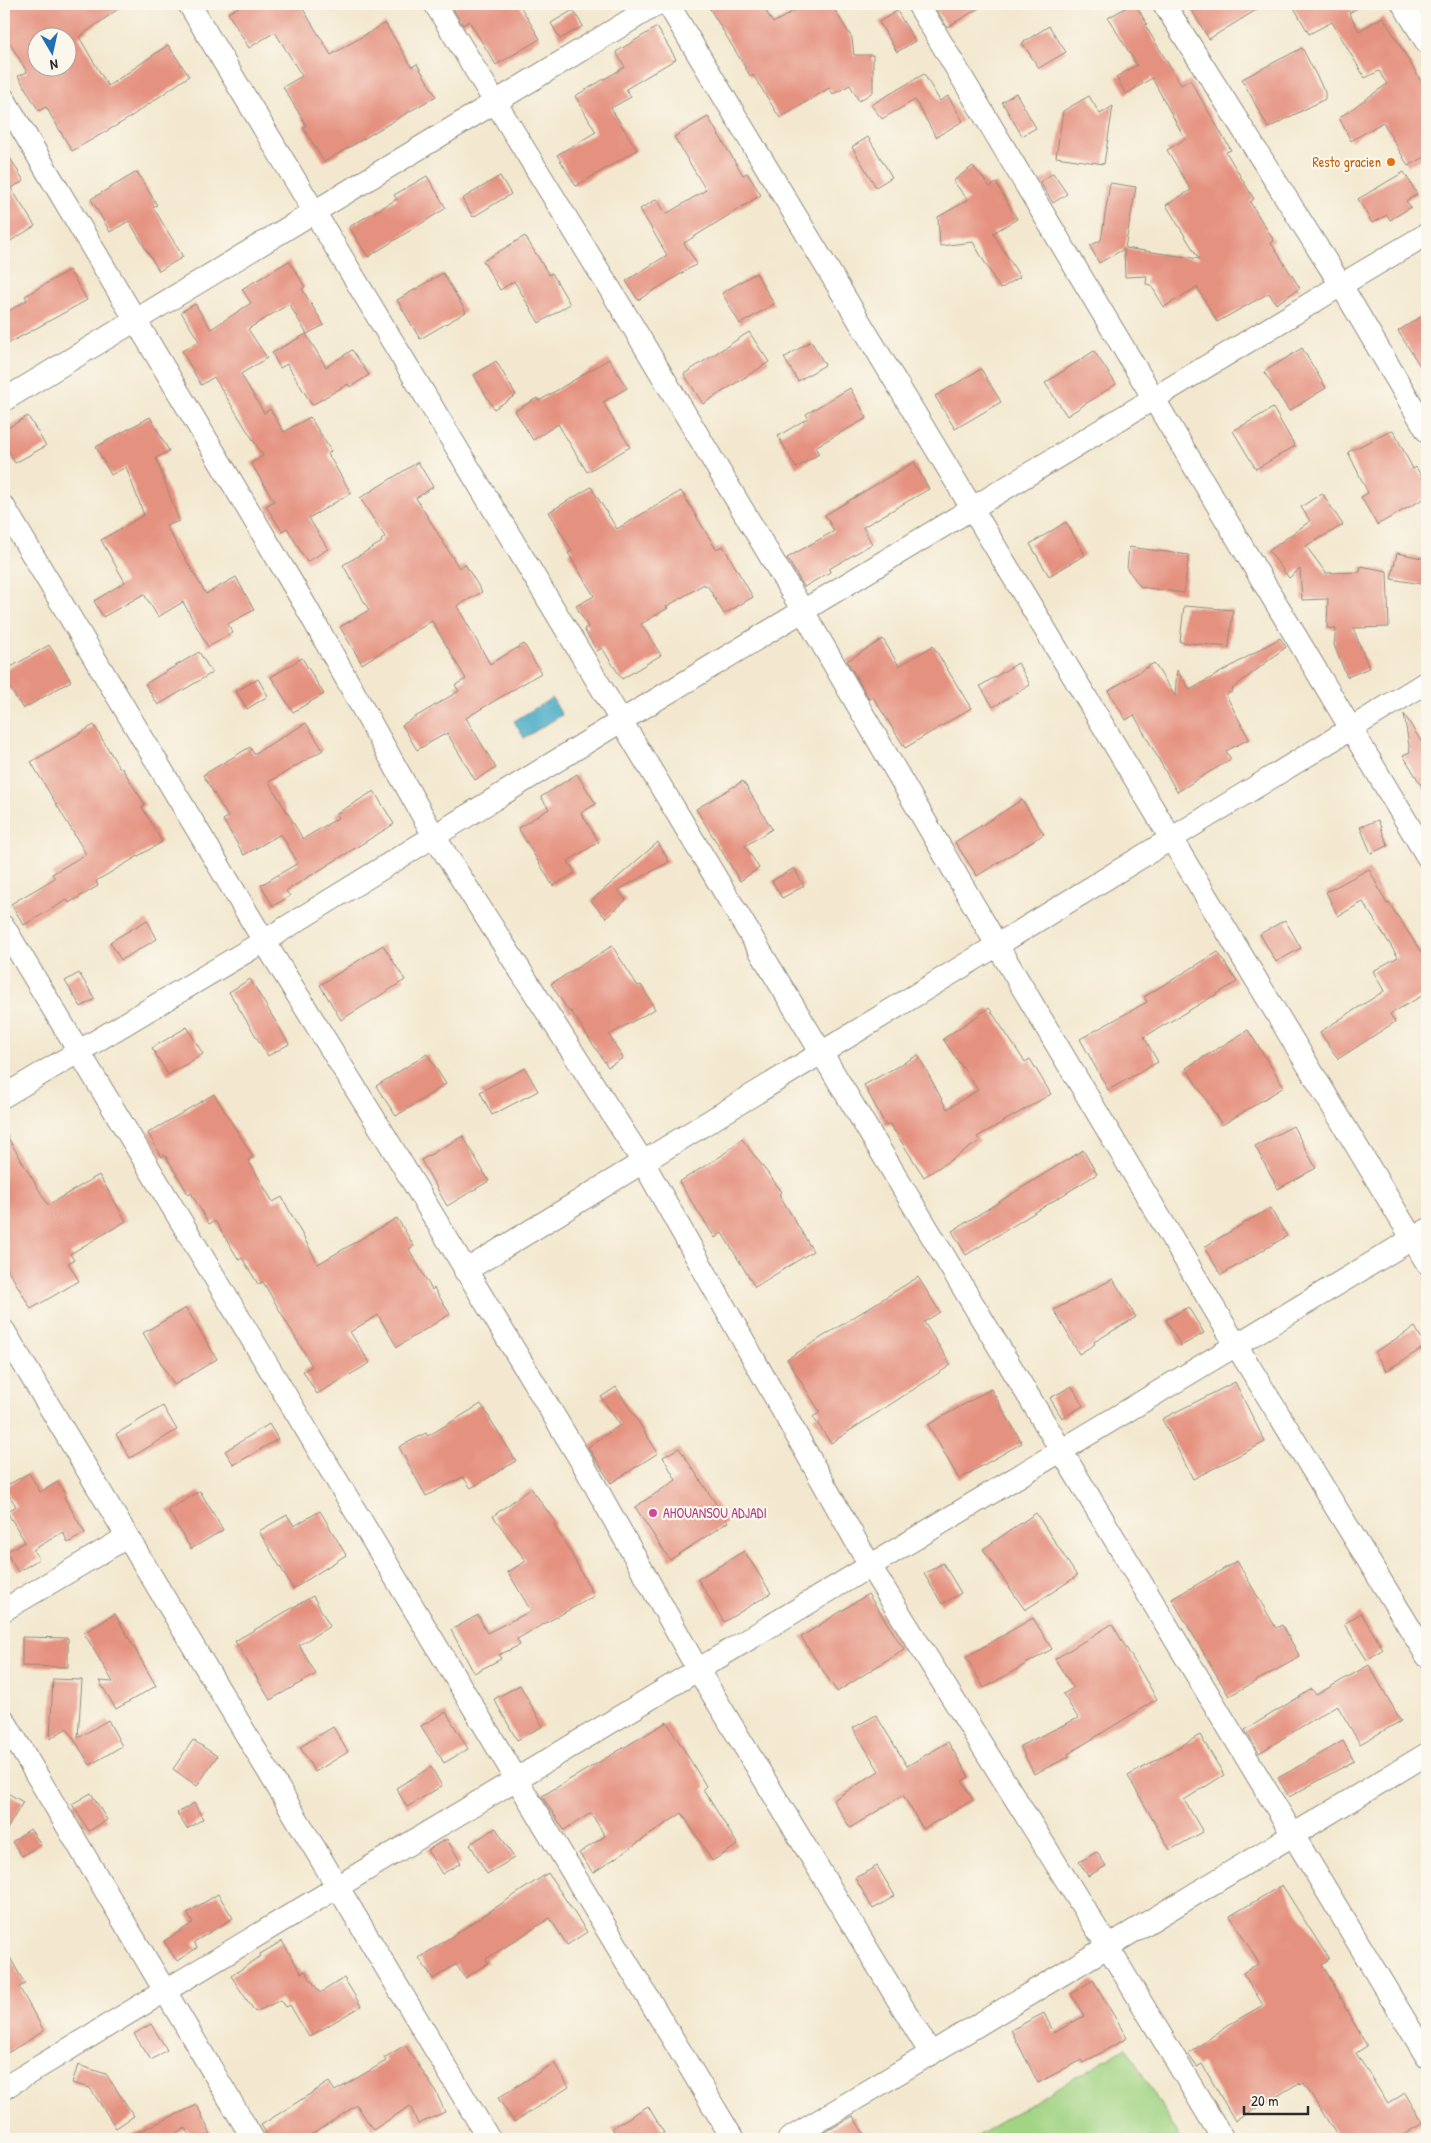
<svg xmlns="http://www.w3.org/2000/svg" width="1431" height="2143" font-family="'Patrick Hand',sans-serif">
  <style>
    .green { fill: #a2d484; stroke: #668058 }
    .water { fill: #46aac6; stroke: #386a78 }
    .building { fill: #e5917f; fill-rule: evenodd }
    .lines { fill: none; stroke-linecap: round; stroke-linejoin: round }
    .street-casing { stroke: #8f8a7d; stroke-width: 24 }
    .street { stroke: #fff; stroke-width: 22 }
    .food-dot { fill: #e8710a; stroke: #fbf7ec; stroke-width: 2 }
    .hotel-dot { fill: #d1479c; stroke: #fbf7ec; stroke-width: 2 }
    .labels { text-anchor: middle; stroke-width: 4.5; stroke-linejoin: round; paint-order: stroke }
    .food-label { font-size: 14px; fill: #c56008; stroke: #fbf7ec; text-anchor: end }
    .hotel-label { font-size: 14px; fill: #b23c85; stroke: #fbf7ec; text-anchor: start }
  </style>
  <rect width="100%" height="100%" fill="#fbf7ec"/>
  <filter id="ink" filterUnits="userSpaceOnUse"><feTurbulence type="fractalNoise" baseFrequency=".02" numOctaves="2"/><feDisplacementMap in="SourceGraphic" scale="10" xChannelSelector="R" yChannelSelector="G"/><feConvolveMatrix kernelMatrix="1 2 1 2 8 2 1 2 1" color-interpolation-filters="sRGB"/></filter>
  <filter id="wash" filterUnits="userSpaceOnUse"><feTurbulence type="fractalNoise" baseFrequency=".0096" numOctaves="4" result="noise"/><feDisplacementMap in="SourceGraphic" scale="20" xChannelSelector="R" yChannelSelector="G"/><feGaussianBlur stdDeviation="1.12" result="paint"/><feColorMatrix in="noise" values="0 0 0 0 0 0 0 0 0 0 0 0 0 0 0 0 0 1.4 0 .05"/><feComposite in="paint" operator="in"/></filter>
  <g filter="url(#wash)">
    <rect width="100%" height="100%" fill="#f3e8cf"/>
    <polygon class="green" points="1126,2047 1181,2139 972,2139"/>
    <polygon class="water" points="552,698 562,715 524,738 514,721"/>
    <g id="blocks">
      <g class="building">
        <path d="M4,4H125L79,37L108,86L168,45L189,76L126,120L72,151L46,107L39,111L18,76L27,72L4,33ZM38,38H68V68H38Z"/>
        <polygon points="244,4 300,4 331,55 385,23 412,67 417,64 436,96 324,162 303,127 306,125 283,87 302,76 275,32 249,48 228,13"/>
        <polygon points="450,4 519,4 540,39 496,65 469,21 463,25"/>
        <polygon points="707,4 762,4 773,23 806,4 831,4 852,38 854,55 873,55 873,92 859,101 850,85 833,94 829,88 780,118 753,75 751,77"/>
        <polygon points="933,4 986,4 947,27"/>
        <polygon points="1132,4 1135,4 1147,24 1145,25 1181,85 1190,80 1231,150 1226,152 1254,199 1250,202 1274,241 1271,243 1300,288 1276,304 1269,293 1217,322 1197,287 1164,307 1151,285 1146,284 1147,276 1125,277 1124,249 1099,263 1090,246 1101,240 1110,183 1136,187 1125,248 1199,259 1166,205 1191,190 1167,150 1185,139 1152,78 1126,94 1116,77 1137,65 1108,18"/>
        <polygon points="1188,4 1266,4 1209,39"/>
        <polygon points="1292,4 1365,4 1349,13 1359,31 1383,17 1427,91 1427,156 1408,166 1383,122 1351,141 1339,118 1387,84 1379,71 1365,78 1332,22 1309,34"/>
        <polygon points="573,10 583,26 560,39 551,23"/>
        <polygon points="897,11 915,41 897,52 879,22"/>
        <polygon points="1049,26 1066,52 1039,68 1022,43"/>
        <polygon points="657,27 676,59 626,89 631,97 611,108 637,150 576,186 557,155 596,132 575,96 625,67 616,52"/>
        <polygon points="1302,48 1325,92 1325,99 1268,128 1242,79"/>
        <polygon points="924,74 940,101 948,96 963,121 936,137 915,100 882,119 871,105"/>
        <polygon points="1016,93 1036,128 1022,136 1002,102"/>
        <polygon points="1089,96 1100,114 1113,106 1104,164 1056,157 1063,111"/>
        <polygon points="708,117 743,175 747,173 761,195 684,243 697,264 638,300 626,281 667,255 640,209 657,199 666,214 706,190 674,137"/>
        <polygon points="868,137 892,177 876,187 852,147"/>
        <polygon points="4,148 24,181 11,188 35,226 4,245"/>
        <polygon points="973,166 990,187 996,183 1017,219 993,233 1020,277 1000,289 973,242 940,246 938,217 968,200 953,181"/>
        <polygon points="137,172 157,205 153,207 183,257 159,271 129,221 110,232 91,199"/>
        <polygon points="1404,172 1417,194 1406,201 1411,207 1390,220 1387,215 1372,223 1358,199"/>
        <polygon points="1053,173 1067,194 1053,203 1040,182"/>
        <polygon points="427,176 446,208 368,257 349,227 397,199 394,195"/>
        <polygon points="500,176 511,194 473,217 462,199"/>
        <polygon points="525,236 549,275 552,273 570,304 539,323 514,281 500,290 483,261"/>
        <polygon points="289,261 305,287 302,289 324,325 307,334 289,304 248,329 267,358 241,374 264,413 270,409 284,432 310,417 331,451 328,454 351,493 309,518 328,549 307,562 287,528 282,531 266,506 274,501 251,463 263,456 214,377 201,385 182,351 199,341 181,312 195,304 211,329 251,303 242,289"/>
        <polygon points="69,270 87,300 4,346 4,314 27,300 25,296"/>
        <polygon points="443,273 466,312 420,339 397,300"/>
        <polygon points="756,273 774,304 740,324 722,293"/>
        <polygon points="1427,313 1427,377 1398,331"/>
        <polygon points="749,332 769,362 703,404 684,374"/>
        <polygon points="306,334 326,367 352,350 369,375 350,387 348,384 312,405 287,364 280,368 272,353"/>
        <polygon points="811,341 825,365 798,381 784,358"/>
        <polygon points="1302,348 1326,388 1289,411 1264,372"/>
        <polygon points="1094,351 1116,384 1067,416 1045,383"/>
        <polygon points="609,359 627,388 603,402 630,447 587,472 558,424 533,440 515,411 537,398 539,401"/>
        <polygon points="496,361 516,395 494,409 474,375"/>
        <polygon points="981,369 1001,402 955,429 935,396"/>
        <polygon points="850,388 867,418 815,447 819,454 796,468 778,436 808,418 806,414"/>
        <polygon points="1273,408 1295,446 1256,469 1233,431"/>
        <polygon points="28,416 46,446 15,463 4,443 4,430"/>
        <polygon points="150,417 169,451 156,458 179,521 166,526 206,594 236,577 254,610 228,624 233,633 208,647 183,602 158,617 144,594 103,617 94,601 125,582 101,540 144,515 126,467 111,475 96,447"/>
        <polygon points="1393,430 1413,469 1416,467 1427,486 1427,497 1377,525 1361,497 1368,493 1348,452"/>
        <polygon points="418,462 433,487 416,498 459,568 465,564 482,592 457,606 490,664 524,644 541,673 466,718 496,768 475,780 447,733 417,750 402,725 459,691 455,685 466,679 432,621 362,664 340,627 369,610 343,565 382,542 381,540 385,537 360,498"/>
        <polygon points="914,462 929,489 863,527 872,544 829,569 830,572 804,587 787,558 834,531 825,515"/>
        <polygon points="591,487 617,529 681,491 716,549 723,546 753,597 724,614 707,585 705,586 704,584 666,607 668,608 641,624 661,655 622,679 602,648 597,651 584,629 588,627 576,606 594,596 568,553 572,551 549,512"/>
        <polygon points="1322,493 1343,525 1306,546 1326,573 1360,572 1361,566 1387,571 1389,627 1353,628 1369,668 1347,677 1334,645 1336,629 1327,628 1328,599 1302,600 1300,569 1289,578 1269,551 1310,521 1301,507"/>
        <polygon points="1066,522 1085,555 1049,576 1030,544"/>
        <polygon points="1129,547 1189,555 1184,593 1141,587 1127,569"/>
        <polygon points="1397,553 1427,559 1427,585 1391,579"/>
        <polygon points="1184,606 1233,610 1229,647 1180,642"/>
        <polygon points="1280,638 1286,647 1232,689 1233,691 1226,695 1249,739 1226,751 1231,759 1177,792 1134,715 1126,720 1108,691 1154,663 1175,696 1177,670 1190,690"/>
        <polygon points="883,639 899,666 933,646 971,708 905,748 873,697 869,699 847,661"/>
        <polygon points="49,645 71,681 23,709 10,688 4,692 4,671"/>
        <polygon points="199,652 212,673 158,705 145,684"/>
        <polygon points="302,658 324,694 293,712 271,677"/>
        <polygon points="1018,663 1030,685 993,707 980,686"/>
        <polygon points="258,679 268,696 247,709 236,691"/>
        <polygon points="1404,714 1427,751 1427,795 1403,755 1410,752"/>
        <polygon points="306,723 323,750 269,782 303,839 338,818 336,814 374,791 394,824 286,891 290,896 273,906 261,885 298,863 281,834 244,855 223,820 228,817 203,775 250,747 254,754"/>
        <polygon points="94,725 120,769 122,768 145,805 142,807 162,842 96,881 98,886 69,903 67,900 24,925 11,904 55,878 52,874 86,854 31,762"/>
        <polygon points="577,774 596,804 581,813 599,842 568,861 575,873 553,886 518,828 549,809 541,797"/>
        <polygon points="743,781 772,829 745,846 759,868 740,881 696,809"/>
        <polygon points="1022,800 1044,834 977,876 955,842"/>
        <polygon points="1378,820 1388,846 1371,853 1360,827"/>
        <polygon points="658,842 669,862 618,890 626,900 606,918 591,901"/>
        <polygon points="794,868 804,886 782,898 772,881"/>
        <polygon points="1369,869 1387,904 1389,903 1427,961 1427,993 1390,1014 1395,1022 1338,1059 1320,1032 1384,991 1373,971 1398,957 1363,902 1338,916 1326,892"/>
        <polygon points="147,920 157,939 121,960 110,942"/>
        <polygon points="1285,920 1301,948 1276,962 1260,934"/>
        <polygon points="383,945 405,980 341,1020 320,985"/>
        <polygon points="612,946 638,986 641,985 655,1009 609,1035 623,1058 608,1067 571,1011 569,1012 551,984"/>
        <polygon points="1218,952 1237,982 1144,1037 1158,1062 1108,1090 1080,1039 1147,1002 1144,997"/>
        <polygon points="79,973 95,999 81,1007 65,981"/>
        <polygon points="250,979 289,1044 268,1056 229,992"/>
        <polygon points="989,1008 1025,1062 1030,1059 1051,1094 977,1137 980,1141 924,1177 890,1124 886,1126 864,1085 918,1055 947,1109 978,1090 943,1039"/>
        <polygon points="187,1027 203,1054 168,1075 152,1048"/>
        <polygon points="1248,1030 1284,1087 1222,1125 1186,1068"/>
        <polygon points="427,1054 446,1084 396,1116 376,1086"/>
        <polygon points="525,1068 538,1091 492,1115 480,1092"/>
        <polygon points="214,1094 253,1157 248,1160 273,1202 282,1197 318,1264 397,1218 414,1246 409,1249 432,1290 434,1288 450,1314 397,1347 378,1315 350,1332 370,1363 317,1394 303,1371 312,1366 263,1282 258,1284 242,1258 239,1260 215,1221 209,1224 191,1193 189,1195 165,1155 162,1157 148,1133"/>
        <polygon points="1293,1126 1316,1168 1278,1189 1255,1146"/>
        <polygon points="4,1131 48,1205 99,1175 126,1221 70,1254 74,1260 68,1263 79,1281 31,1309 4,1263"/>
        <polygon points="463,1136 489,1181 447,1206 421,1160"/>
        <polygon points="742,1139 782,1192 779,1194 813,1251 755,1287 722,1233 715,1238 679,1182 721,1156"/>
        <polygon points="1083,1150 1097,1174 966,1255 952,1231"/>
        <polygon points="1270,1208 1287,1236 1221,1275 1204,1247"/>
        <polygon points="918,1277 940,1312 924,1322 951,1365 831,1443 813,1417 820,1412 787,1359"/>
        <polygon points="1113,1279 1136,1317 1094,1342 1095,1344 1079,1354 1054,1310"/>
        <polygon points="1188,1307 1204,1333 1181,1346 1166,1320"/>
        <polygon points="186,1308 217,1359 174,1385 143,1333"/>
        <polygon points="1415,1327 1426,1346 1386,1371 1375,1352"/>
        <polygon points="1235,1382 1265,1442 1193,1479 1162,1419"/>
        <polygon points="1072,1386 1083,1406 1062,1418 1050,1398"/>
        <polygon points="616,1387 658,1453 611,1483 588,1447 620,1425 601,1397"/>
        <polygon points="991,1389 1022,1443 959,1479 928,1425"/>
        <polygon points="481,1404 516,1461 471,1488 463,1477 426,1496 399,1447 426,1433 428,1436"/>
        <polygon points="163,1406 177,1430 130,1458 116,1434"/>
        <polygon points="269,1424 278,1439 234,1465 225,1451"/>
        <polygon points="679,1448 728,1522 670,1560 635,1507 676,1480 663,1457"/>
        <polygon points="29,1473 40,1492 58,1482 66,1496 64,1497 85,1533 68,1543 63,1532 33,1550 39,1559 18,1572 6,1552 25,1542 7,1512 16,1506 4,1487"/>
        <polygon points="531,1488 556,1523 554,1525 572,1555 594,1596 517,1639 520,1645 499,1655 501,1659 474,1673 451,1630 478,1615 487,1633 531,1611 508,1572 526,1561 493,1516"/>
        <polygon points="200,1491 223,1530 191,1549 168,1510"/>
        <polygon points="320,1511 346,1555 293,1589 259,1531 287,1515 294,1526"/>
        <polygon points="1036,1513 1077,1576 1025,1610 983,1549"/>
        <polygon points="744,1551 771,1593 724,1622 698,1579"/>
        <polygon points="1237,1561 1276,1628 1282,1625 1300,1657 1229,1696 1172,1599"/>
        <polygon points="943,1563 961,1593 942,1604 924,1574"/>
        <polygon points="868,1594 904,1649 837,1692 801,1637"/>
        <polygon points="313,1596 330,1626 299,1645 316,1674 270,1700 235,1641"/>
        <polygon points="1361,1613 1383,1649 1367,1660 1344,1624"/>
        <polygon points="115,1614 156,1686 116,1709 99,1681 113,1682 84,1633"/>
        <polygon points="1033,1618 1052,1649 984,1688 966,1657"/>
        <polygon points="1112,1624 1157,1699 1068,1754 1069,1757 1034,1774 1020,1746 1078,1718 1063,1694 1073,1688 1055,1659"/>
        <polygon points="22,1637 68,1638 68,1667 22,1666"/>
        <polygon points="1369,1665 1401,1721 1360,1744 1337,1705 1259,1753 1245,1730 1312,1689 1316,1695"/>
        <polygon points="53,1679 82,1680 78,1738 108,1720 122,1746 90,1765 67,1728 50,1739"/>
        <polygon points="520,1685 543,1726 517,1740 494,1699"/>
        <polygon points="446,1712 468,1749 444,1763 421,1726"/>
        <polygon points="876,1715 907,1766 948,1742 969,1777 962,1781 973,1800 923,1829 903,1795 850,1828 833,1800 879,1771 853,1728"/>
        <polygon points="667,1722 706,1786 703,1789 738,1845 712,1861 682,1813 593,1873 579,1853 605,1836 591,1813 564,1830 542,1796"/>
        <polygon points="333,1727 348,1752 315,1772 300,1747"/>
        <polygon points="1200,1735 1224,1775 1184,1800 1203,1832 1170,1850 1128,1776"/>
        <polygon points="193,1740 217,1756 197,1786 173,1769"/>
        <polygon points="1343,1741 1354,1761 1289,1797 1278,1778"/>
        <polygon points="431,1767 442,1786 407,1807 396,1788"/>
        <polygon points="4,1791 23,1802 4,1834"/>
        <polygon points="91,1793 107,1820 89,1831 72,1804"/>
        <polygon points="194,1803 203,1819 187,1829 177,1813"/>
        <polygon points="496,1828 514,1858 487,1874 470,1844"/>
        <polygon points="30,1829 41,1844 22,1856 12,1842"/>
        <polygon points="447,1839 461,1863 442,1874 427,1850"/>
        <polygon points="1097,1852 1106,1866 1088,1876 1079,1862"/>
        <polygon points="877,1866 895,1896 873,1909 855,1878"/>
        <polygon points="548,1873 587,1932 567,1945 550,1918 486,1959 488,1963 465,1978 456,1964 433,1979 419,1958"/>
        <polygon points="1282,1885 1329,1959 1322,1964 1345,2005 1344,2006 1367,2046 1356,2053 1388,2104 1405,2093 1423,2123 1396,2139 1339,2139 1304,2083 1301,2085 1299,2083 1235,2121 1202,2064 1197,2067 1188,2054 1228,2025 1263,2005 1243,1973 1259,1963 1230,1916"/>
        <polygon points="218,1894 233,1918 194,1942 197,1948 177,1961 164,1941 193,1923 187,1913"/>
        <polygon points="282,1941 301,1973 305,1971 320,1993 344,1978 361,2006 309,2037 290,2005 286,2007 281,2000 255,2012 231,1976 261,1956 260,1954"/>
        <polygon points="4,1947 25,1984 19,1987 44,2031 4,2055"/>
        <polygon points="1093,1980 1127,2038 1083,2063 1081,2060 1038,2083 1011,2030 1044,2013 1054,2033 1084,2016 1071,1994"/>
        <polygon points="151,2024 167,2050 151,2060 134,2034"/>
        <polygon points="405,2045 435,2090 445,2112 418,2124 410,2106 373,2130 357,2105 304,2139 270,2139 261,2125 329,2082 335,2091 386,2061 384,2058"/>
        <polygon points="554,2063 569,2087 514,2122 498,2098"/>
        <polygon points="78,2065 106,2074 134,2116 116,2128 90,2088 72,2083"/>
        <polygon points="197,2105 213,2139 192,2139 186,2128 163,2139 123,2139"/>
        <polygon points="648,2106 664,2133 653,2139 619,2139 612,2128"/>
        <polygon points="853,2116 867,2139 814,2139 839,2124"/>
      </g>
    </g>
  </g>
  <g filter="url(#ink)">
    <use href="#blocks" fill-opacity="0" stroke="#8f8a7d" stroke-width="1"/>
    <g class="lines">
      <g class="street-casing">
        <g id="street">
          <polyline points="189,4 1427,2057"/>
          <polyline points="435,4 626,315 803,611 997,945 1236,1345 1427,1656"/>
          <polyline points="668,4 1427,1263"/>
          <polyline points="918,4 1427,856"/>
          <polyline points="1164,4 1341,285 1427,431"/>
          <polyline points="1403,4 1427,43"/>
          <polyline points="4,99 305,605 434,836 643,1162 870,1566 1108,1947 1223,2139"/>
          <polyline points="4,400 657,4"/>
          <polyline points="4,507 264,941 385,1136 583,1464 698,1670 931,2054"/>
          <polyline points="4,927 733,2139"/>
          <polyline points="4,1096 264,941 621,721 1341,285 1427,234"/>
          <polyline points="465,1271 1427,682"/>
          <polyline points="4,1331 489,2139"/>
          <polyline points="4,1610 127,1537"/>
          <polyline points="4,1720 253,2139"/>
          <polyline points="4,2088 1427,1230"/>
          <polyline points="789,2139 1427,1754"/>
        </g>
      </g>
      <use href="#street" class="street"/>
    </g>
  </g>
  <circle class="food-dot" cx="1391" cy="162" r="5"/>
  <circle class="hotel-dot" cx="653" cy="1513" r="5"/>
  <g class="labels">
    <g class="food-label">
      <text x="1381" y="167">Resto gracien</text>
    </g>
    <g class="hotel-label">
      <text x="663" y="1518">AHOUANSOU ADJADI</text>
    </g>
  </g>
  <rect width="1431" height="2143" fill="none" stroke="#fbf7ec" stroke-width="20"/>
  <g transform="translate(52 52) rotate(171)"><circle r="24" fill="#fbf7ec" stroke="#a8a59f"/>
  <path d="M0-4L9 19L0 12L-9 19Z" fill="#1f6fb2"/>
  <text y="-8" font-size="14" font-weight="bold" text-anchor="middle" fill="#2b2b2b">N</text>
  </g>
  <path d="M1244 2106v8h64v-8" fill="none" stroke="#2b2b2b" stroke-width="2.5"/>
  <text x="1251" y="2106" font-size="15" fill="#2b2b2b" stroke="#fbf7ec" stroke-width="4" paint-order="stroke">20 m</text>
</svg>
